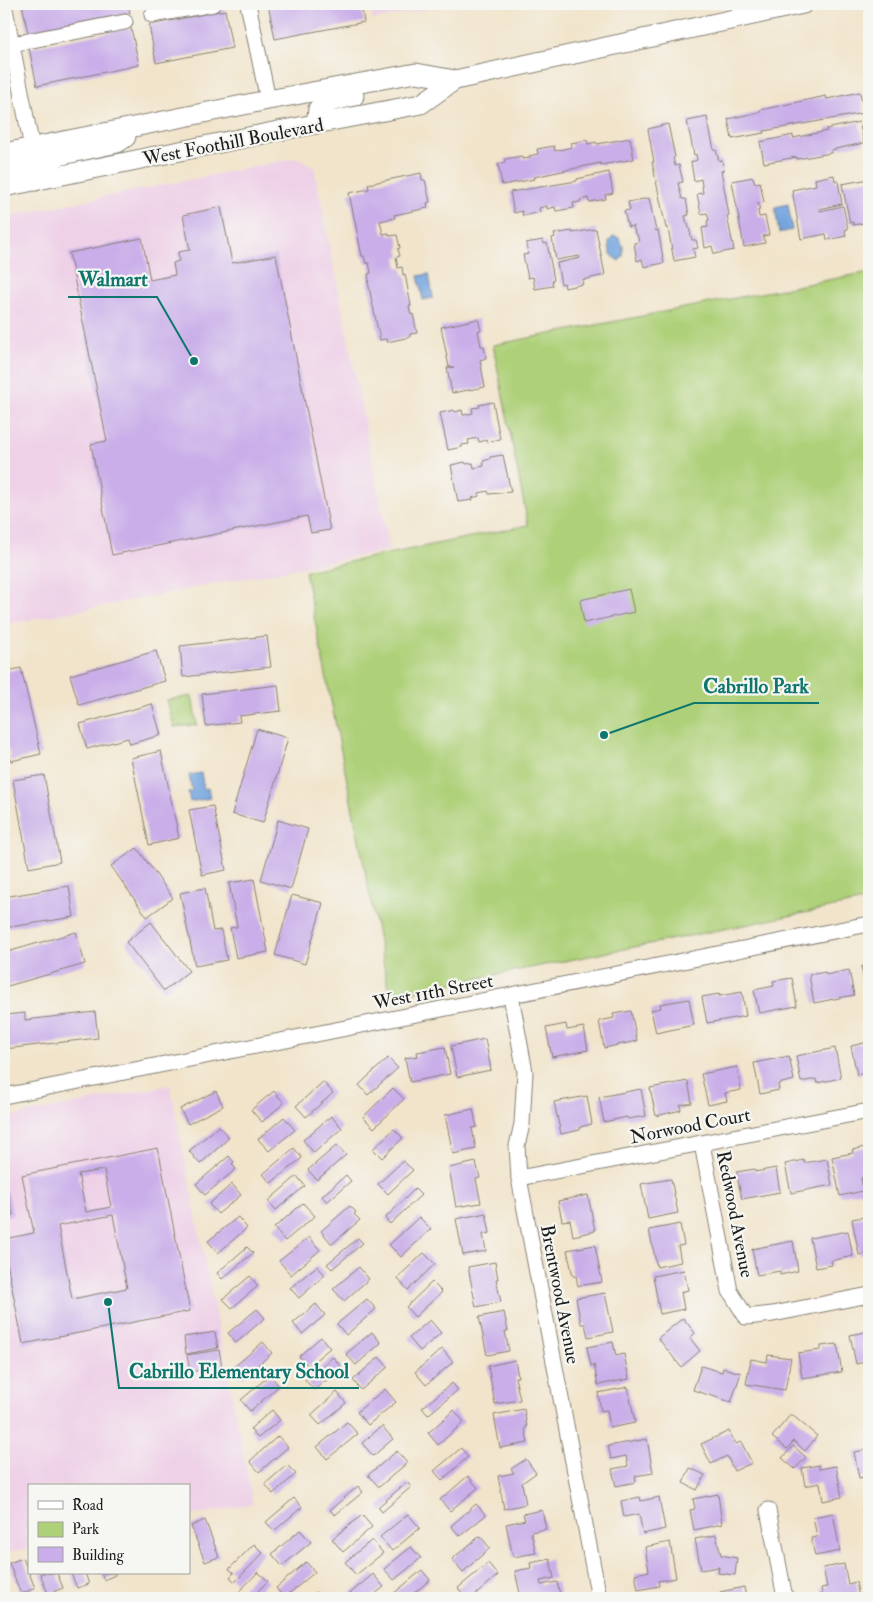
<svg xmlns="http://www.w3.org/2000/svg" width="873" height="1602" font-family="'IM FELL Double Pica',serif">
  <style>
    .built { fill: #eed0e7 }
    .green { fill: #aed078; stroke: #65764a }
    .water { fill: #74a5df; stroke: #48607e }
    .building { fill: #c9aee9; fill-rule: evenodd }
    .lines { fill: none; stroke-linecap: round; stroke-linejoin: round }
    .minor-casing { stroke: #868074; stroke-width: 17 }
    .major-casing { stroke: #868074; stroke-width: 21 }
    .minor { stroke: #fff; stroke-width: 15 }
    .major { stroke: #fff; stroke-width: 19 }
    .labels { text-anchor: middle; stroke-width: 4.5; stroke-linejoin: round; paint-order: stroke }
    .street-label { font-size: 19px; fill: #1c1c1c; stroke: #f6f6f2 }
    .leader { fill: none; stroke: #0f766e; stroke-width: 2 }
    .callout-dot { fill: #0f766e; stroke: #f6f6f2; stroke-width: 2 }
    .callout-label { font-size: 20px; text-anchor: middle; font-weight: bold; fill: #0f766e; stroke: #f6f6f2; stroke-width: 4.5; stroke-linejoin: round; paint-order: stroke }
  </style>
  <rect width="100%" height="100%" fill="#f6f6f2"/>
  <filter id="ink" filterUnits="userSpaceOnUse"><feTurbulence type="fractalNoise" baseFrequency=".02" numOctaves="2"/><feDisplacementMap in="SourceGraphic" scale="10" xChannelSelector="R" yChannelSelector="G"/><feConvolveMatrix kernelMatrix="1 2 1 2 8 2 1 2 1" color-interpolation-filters="sRGB"/></filter>
  <filter id="wash" filterUnits="userSpaceOnUse"><feTurbulence type="fractalNoise" baseFrequency=".0096" numOctaves="4" result="noise"/><feDisplacementMap in="SourceGraphic" scale="20" xChannelSelector="R" yChannelSelector="G"/><feGaussianBlur stdDeviation="1.12" result="paint"/><feColorMatrix in="noise" values="0 0 0 0 0 0 0 0 0 0 0 0 0 0 0 0 0 1.4 0 .05"/><feComposite in="paint" operator="in"/></filter>
  <g filter="url(#wash)">
    <rect width="100%" height="100%" fill="#f1e4cb"/>
    <g class="built">
      <polygon points="370,4 452,4 373,20"/>
      <polygon points="297,158 314,167 390,550 4,625 4,217"/>
      <polygon points="170,1085 253,1504 189,1516 189,1486 29,1486 29,1548 4,1553 4,1118"/>
    </g>
    <g class="green">
      <polygon points="869,272 869,900 390,996 305,571 528,525 493,345"/>
      <polygon points="192,696 197,725 174,727 167,700"/>
    </g>
    <g class="water">
      <polygon points="788,204 792,230 779,233 775,207"/>
      <path d="M614,236L619,238L623,246V256L619,261C610,256 609,250 609,241Z"/>
      <polygon points="429,274 433,298 423,300 418,276"/>
      <polygon points="201,773 204,789 208,788 210,798 190,802 188,792 192,791 189,775"/>
    </g>
    <g id="blocks">
      <g class="building">
        <polygon points="22,4 128,4 130,13 28,33"/>
        <polygon points="268,4 361,4 364,22 275,39"/>
        <polygon points="225,10 232,48 156,63 149,25"/>
        <polygon points="131,28 139,65 37,86 29,48"/>
        <polygon points="860,92 864,113 764,131 764,133 732,139 728,119 760,112 760,110 826,96 827,99"/>
        <polygon points="707,117 714,150 716,150 719,161 722,160 724,170 721,171 729,215 727,216 734,250 714,254 712,246 705,248 702,228 708,227 707,221 709,220 707,213 701,214 697,194 703,193 701,179 694,181 691,162 697,160 696,154 694,155 687,121"/>
        <polygon points="859,122 864,143 831,150 831,153 797,159 797,157 764,163 760,142 793,135 793,138 827,131 826,129"/>
        <polygon points="668,124 675,157 673,158 675,166 679,165 683,182 678,183 682,199 686,199 689,215 685,216 687,224 688,224 692,240 696,240 698,248 693,249 695,257 674,261 668,228 666,228 652,162 654,162 648,129"/>
        <polygon points="630,138 634,159 601,165 600,163 534,177 535,179 502,185 498,164 505,163 505,159 522,156 522,159 530,158 529,156 538,154 537,149 554,146 555,151 572,147 571,143 587,140 588,144 596,142 597,144"/>
        <polygon points="609,172 613,193 605,195 606,199 589,202 588,198 580,200 580,202 573,203 574,208 556,211 555,207 547,209 547,206 539,208 540,212 523,216 522,211 514,213 510,192 577,181 577,179"/>
        <polygon points="421,173 422,180 425,180 430,202 427,203 428,208 394,215 395,218 380,221 383,234 389,233 389,236 397,235 400,248 398,249 400,256 396,257 398,268 402,267 403,275 405,274 411,306 409,306 411,315 413,314 417,333 410,334 410,337 387,342 387,339 380,340 368,282 369,281 368,274 371,273 369,263 366,263 364,256 362,256 349,193 369,189 368,184"/>
        <polygon points="834,175 835,181 838,181 842,204 819,209 820,211 843,206 848,229 845,230 846,236 827,240 826,234 801,239 792,190 816,185 815,179"/>
        <polygon points="753,177 755,183 760,182 764,202 758,203 760,210 758,210 759,217 765,216 769,235 763,236 765,243 744,247 732,181"/>
        <polygon points="869,179 869,196 868,197 869,222 853,225 853,222 850,223 842,184"/>
        <polygon points="649,198 656,231 658,230 664,263 644,267 642,259 637,261 634,243 639,242 637,234 635,234 633,226 628,227 624,211 630,210 628,202"/>
        <polygon points="221,207 232,263 276,255 330,530 311,533 307,516 112,555 91,444 107,441 69,253 142,238 150,280 175,275 173,263 179,261 178,252 190,250 183,215"/>
        <polygon points="596,229 605,275 582,280 583,284 565,288 564,283 561,284 557,263 580,258 579,256 556,260 552,238 555,237 554,234 572,231 572,233"/>
        <polygon points="543,240 544,244 547,243 554,280 552,281 553,286 535,289 533,277 528,278 523,255 528,254 526,243"/>
        <polygon points="478,319 481,330 478,331 481,346 484,346 486,358 480,360 485,387 452,393 447,368 454,367 449,367 441,327"/>
        <polygon points="493,402 500,439 487,442 487,440 479,442 478,438 468,440 469,444 462,445 462,447 448,450 440,413 454,410 455,412 462,410 463,415 473,413 472,408 480,407 479,405"/>
        <polygon points="503,455 511,492 489,494 488,491 479,493 479,496 472,498 473,500 458,502 451,465 465,462 466,464 473,463 474,468 484,466 483,461 490,459 490,457"/>
        <polygon points="629,589 634,612 584,623 580,600"/>
        <polygon points="267,636 271,667 183,677 180,646"/>
        <polygon points="156,651 165,681 79,705 70,675"/>
        <polygon points="21,668 41,754 11,761 4,731 4,672"/>
        <polygon points="278,685 281,711 239,716 240,722 206,726 202,694"/>
        <polygon points="152,704 161,735 130,744 128,738 87,749 80,724"/>
        <polygon points="257,729 288,738 263,823 232,814"/>
        <polygon points="161,751 179,838 149,845 131,758"/>
        <polygon points="44,775 60,862 29,868 13,780"/>
        <polygon points="213,806 226,870 202,875 189,810"/>
        <polygon points="278,820 308,829 291,889 261,880"/>
        <polygon points="137,848 173,898 147,917 111,866"/>
        <polygon points="254,879 268,952 236,958 230,928 237,927 229,883"/>
        <polygon points="69,886 74,917 4,928 4,897"/>
        <polygon points="205,888 213,931 221,930 227,960 195,966 180,893"/>
        <polygon points="292,895 323,903 305,964 275,955"/>
        <polygon points="151,922 189,971 164,991 126,942"/>
        <polygon points="76,932 85,964 4,987 4,953"/>
        <polygon points="869,965 869,994 867,994 861,967"/>
        <polygon points="849,970 854,995 814,1003 809,975 825,972 826,975"/>
        <polygon points="792,978 797,1006 759,1013 754,990 774,986 773,981"/>
        <polygon points="742,992 746,1016 707,1023 702,997 719,994 719,996"/>
        <polygon points="689,999 694,1025 656,1033 651,1010 661,1008 660,1004"/>
        <polygon points="631,1011 637,1041 604,1048 599,1021 614,1018 613,1014"/>
        <polygon points="95,1012 98,1038 4,1049 4,1015 25,1013 25,1020"/>
        <polygon points="566,1024 567,1030 584,1027 588,1050 552,1057 546,1028"/>
        <polygon points="485,1039 491,1070 457,1077 451,1046"/>
        <polygon points="869,1042 869,1072 857,1075 851,1046"/>
        <polygon points="445,1047 450,1074 410,1082 405,1058 418,1056 417,1052"/>
        <polygon points="835,1048 841,1078 817,1083 816,1079 801,1082 796,1056"/>
        <polygon points="789,1056 794,1080 778,1084 779,1090 760,1094 754,1063"/>
        <polygon points="388,1058 398,1068 368,1095 359,1085"/>
        <polygon points="737,1067 741,1090 725,1093 727,1101 708,1105 701,1074"/>
        <polygon points="688,1081 692,1103 680,1105 681,1110 656,1116 650,1088"/>
        <polygon points="323,1082 333,1093 306,1117 296,1106"/>
        <polygon points="393,1088 404,1099 374,1128 363,1117"/>
        <polygon points="641,1089 646,1116 628,1119 627,1117 604,1122 599,1097"/>
        <polygon points="216,1091 223,1106 188,1124 180,1109"/>
        <polygon points="274,1091 284,1103 262,1122 251,1110"/>
        <polygon points="587,1096 592,1124 580,1127 580,1130 561,1134 554,1102"/>
        <polygon points="473,1109 477,1127 472,1128 476,1149 453,1154 445,1115"/>
        <polygon points="331,1116 342,1128 314,1153 303,1140"/>
        <polygon points="284,1117 295,1130 269,1151 258,1139"/>
        <polygon points="219,1126 229,1138 200,1164 189,1151"/>
        <polygon points="394,1129 403,1138 382,1158 373,1149"/>
        <polygon points="337,1145 346,1155 317,1180 308,1170"/>
        <polygon points="869,1146 869,1177 861,1178 863,1191 840,1196 832,1157 853,1153 852,1150"/>
        <path d="M158,1148L190,1311L23,1344L4,1247V1239L34,1233L22,1175ZM104,1170L111,1207L86,1212L78,1174ZM113,1215L127,1288L72,1299L58,1226Z"/>
        <polygon points="294,1148 302,1158 271,1183 263,1174"/>
        <polygon points="229,1156 234,1162 232,1164 236,1169 205,1195 196,1184"/>
        <polygon points="827,1159 832,1185 791,1193 785,1164 804,1160 804,1163"/>
        <polygon points="403,1161 413,1170 388,1194 378,1184"/>
        <polygon points="476,1162 480,1178 476,1179 481,1203 456,1207 449,1168"/>
        <polygon points="776,1168 780,1192 742,1199 736,1172 755,1169 755,1172"/>
        <polygon points="346,1175 351,1181 327,1202 322,1196"/>
        <polygon points="297,1176 305,1186 276,1210 268,1201"/>
        <polygon points="671,1179 678,1213 648,1219 641,1184"/>
        <polygon points="232,1184 241,1195 218,1214 209,1204"/>
        <polygon points="415,1189 421,1195 390,1224 385,1218"/>
        <polygon points="7,1191 13,1215 4,1217 4,1192"/>
        <polygon points="588,1195 595,1231 573,1236 570,1220 562,1221 558,1201"/>
        <polygon points="303,1203 315,1216 285,1241 274,1228"/>
        <polygon points="350,1206 356,1212 354,1214 360,1220 332,1244 321,1231"/>
        <polygon points="486,1213 490,1233 483,1234 486,1251 463,1255 456,1219"/>
        <polygon points="238,1217 247,1228 218,1253 208,1241"/>
        <polygon points="419,1217 431,1229 401,1257 389,1245"/>
        <polygon points="864,1217 866,1226 869,1226 869,1253 859,1255 852,1219"/>
        <polygon points="680,1224 684,1245 678,1246 681,1262 657,1267 649,1230"/>
        <polygon points="848,1231 853,1256 831,1261 832,1265 816,1268 810,1238"/>
        <polygon points="309,1237 320,1250 291,1275 279,1261"/>
        <polygon points="358,1238 363,1243 332,1269 327,1264"/>
        <polygon points="793,1241 798,1271 780,1275 780,1271 757,1275 752,1249"/>
        <polygon points="595,1245 602,1282 578,1286 576,1276 573,1276 567,1250"/>
        <polygon points="247,1247 253,1253 222,1279 217,1273"/>
        <polygon points="424,1253 435,1264 408,1290 397,1278"/>
        <polygon points="495,1262 498,1279 496,1279 501,1302 476,1307 468,1267"/>
        <polygon points="317,1266 325,1275 299,1298 290,1288"/>
        <polygon points="359,1267 369,1279 344,1301 333,1289"/>
        <polygon points="684,1270 688,1290 681,1292 684,1309 660,1314 653,1276"/>
        <polygon points="250,1276 258,1286 232,1308 223,1299"/>
        <polygon points="432,1282 442,1292 415,1317 406,1307"/>
        <polygon points="605,1293 613,1332 588,1337 585,1324 581,1324 576,1298"/>
        <polygon points="367,1299 376,1309 346,1335 337,1324"/>
        <polygon points="316,1304 325,1315 302,1334 293,1323"/>
        <polygon points="257,1309 265,1318 236,1343 228,1333"/>
        <polygon points="504,1312 508,1331 505,1331 509,1351 487,1355 479,1317"/>
        <polygon points="683,1318 695,1333 690,1338 700,1351 681,1367 658,1338"/>
        <polygon points="430,1320 441,1333 420,1351 409,1338"/>
        <polygon points="869,1331 869,1361 856,1364 850,1335"/>
        <polygon points="215,1332 218,1348 186,1354 184,1337"/>
        <polygon points="372,1332 381,1343 356,1365 346,1354"/>
        <polygon points="321,1337 330,1348 308,1366 299,1356"/>
        <polygon points="263,1342 272,1353 243,1378 233,1368"/>
        <polygon points="613,1342 616,1356 624,1354 629,1379 598,1385 594,1365 591,1366 587,1347"/>
        <polygon points="837,1344 842,1372 802,1378 798,1353 821,1350 821,1346"/>
        <polygon points="442,1349 453,1362 426,1385 415,1372"/>
        <polygon points="219,1350 222,1366 190,1372 187,1355"/>
        <polygon points="768,1355 791,1358 785,1390 746,1384 751,1359 767,1362"/>
        <polygon points="333,1357 342,1368 314,1390 305,1380"/>
        <polygon points="379,1357 388,1367 361,1390 353,1380"/>
        <polygon points="515,1360 518,1377 515,1377 520,1400 495,1404 488,1366"/>
        <polygon points="701,1366 722,1372 723,1368 741,1373 731,1402 693,1390"/>
        <polygon points="270,1375 279,1386 250,1411 241,1400"/>
        <polygon points="452,1383 458,1390 428,1415 422,1408"/>
        <polygon points="628,1387 635,1423 610,1428 607,1410 601,1411 598,1393"/>
        <polygon points="385,1389 396,1402 368,1425 357,1412"/>
        <polygon points="337,1392 346,1403 320,1425 311,1415"/>
        <polygon points="524,1409 527,1427 525,1428 528,1443 500,1448 494,1415"/>
        <polygon points="272,1410 280,1420 258,1438 250,1429"/>
        <polygon points="454,1410 464,1422 438,1445 428,1433"/>
        <polygon points="791,1414 817,1436 805,1451 794,1441 787,1449 772,1437"/>
        <polygon points="347,1422 358,1434 327,1459 317,1447"/>
        <polygon points="382,1426 393,1439 373,1456 362,1443"/>
        <polygon points="729,1431 736,1444 741,1442 752,1463 734,1471 727,1456 711,1464 701,1444"/>
        <polygon points="278,1436 288,1447 259,1472 250,1461"/>
        <polygon points="647,1439 653,1473 635,1476 636,1482 616,1486 612,1469 628,1466 626,1456 611,1459 608,1446"/>
        <polygon points="793,1446 806,1457 795,1469 782,1458"/>
        <polygon points="461,1448 468,1457 442,1480 434,1471"/>
        <polygon points="866,1450 867,1455 869,1455 869,1475 859,1478 854,1452"/>
        <polygon points="397,1451 407,1463 379,1487 368,1475"/>
        <polygon points="526,1459 536,1473 522,1483 526,1504 504,1509 498,1476 514,1473 511,1469"/>
        <polygon points="287,1465 296,1474 273,1494 265,1484"/>
        <polygon points="819,1465 819,1469 836,1466 842,1497 823,1501 820,1483 805,1486 802,1468"/>
        <polygon points="690,1468 705,1475 697,1490 683,1483"/>
        <polygon points="468,1476 478,1488 450,1511 440,1500"/>
        <polygon points="407,1482 411,1487 382,1512 378,1507"/>
        <polygon points="358,1486 363,1492 335,1515 330,1510"/>
        <polygon points="718,1494 722,1524 694,1530 690,1510 695,1509 693,1499"/>
        <polygon points="640,1497 641,1501 659,1497 665,1529 643,1534 639,1514 624,1517 621,1501"/>
        <polygon points="294,1498 302,1507 274,1531 266,1522"/>
        <polygon points="476,1504 486,1515 460,1536 451,1526"/>
        <polygon points="542,1510 546,1529 531,1532 536,1553 513,1557 506,1524 525,1520 523,1514"/>
        <polygon points="833,1513 840,1551 815,1556 811,1538 817,1537 813,1517"/>
        <polygon points="408,1514 420,1528 392,1551 380,1537"/>
        <polygon points="362,1515 372,1527 343,1552 332,1539"/>
        <polygon points="205,1520 219,1557 205,1562 191,1526"/>
        <polygon points="300,1530 311,1542 282,1566 272,1554"/>
        <polygon points="716,1535 721,1555 737,1558 735,1575 718,1573 719,1567 701,1570 695,1539"/>
        <polygon points="480,1536 490,1548 463,1572 452,1559"/>
        <polygon points="372,1540 383,1553 356,1575 345,1562"/>
        <polygon points="670,1542 676,1578 658,1581 659,1586 638,1590 635,1574 649,1571 645,1547"/>
        <polygon points="254,1544 263,1553 235,1582 230,1577 234,1573 229,1569"/>
        <polygon points="411,1547 421,1558 394,1580 384,1569"/>
        <polygon points="23,1558 35,1588 21,1594 9,1563"/>
        <polygon points="550,1559 554,1578 540,1581 541,1585 557,1582 561,1598 521,1598 515,1571 531,1568 530,1563"/>
        <polygon points="306,1562 315,1572 284,1598 276,1588"/>
        <polygon points="488,1563 498,1575 472,1598 466,1598 458,1588"/>
        <polygon points="844,1564 848,1584 856,1582 859,1598 823,1598 821,1588 827,1587 823,1568"/>
        <polygon points="422,1570 430,1580 408,1598 395,1598 392,1595"/>
        <polygon points="258,1572 268,1581 251,1598 242,1598 237,1594"/>
        <polygon points="40,1573 57,1573 63,1588 48,1594"/>
        <polygon points="71,1573 85,1573 89,1584 77,1588"/>
        <polygon points="101,1573 115,1573 115,1575 104,1580"/>
        <polygon points="373,1574 384,1587 370,1598 349,1598 347,1596"/>
        <polygon points="4,1584 9,1598 4,1598"/>
        <polygon points="744,1587 746,1598 721,1598 720,1592"/>
        <polygon points="316,1592 321,1598 308,1598"/>
      </g>
    </g>
  </g>
  <g filter="url(#ink)">
    <use href="#blocks" fill-opacity="0" stroke="#868074" stroke-width="1"/>
    <g class="lines">
      <g class="minor-casing">
        <g id="minor">
          <polyline points="4,4 32,148"/>
          <polyline points="248,4 268,100"/>
          <polyline points="152,15 213,4"/>
          <polyline points="12,44 125,22"/>
          <polyline points="511,996 525,1072 522,1124 517,1146 519,1178 599,1598"/>
          <polyline points="4,1096 869,924"/>
          <polyline points="702,1144 730,1291 746,1317 773,1314 869,1295"/>
          <polyline points="519,1178 869,1111"/>
          <polyline points="768,1510 785,1598"/>
        </g>
      </g>
      <g class="major-casing">
        <g id="major">
          <polyline points="316,124 318,109 330,102 354,96"/>
          <polyline points="4,153 268,100 416,73 455,80 803,4"/>
          <path d="M4,169C19,166 30,166 32,148"/>
          <polyline points="35,181 37,170 41,163 62,155 117,143 126,137"/>
          <polyline points="4,187 278,131 421,104 455,80"/>
        </g>
      </g>
      <use href="#minor" class="minor"/>
      <use href="#major" class="major"/>
    </g>
  </g>
  <g class="labels">
    <g class="street-label">
      <text transform="translate(233 141) rotate(-11)" y="7">West Foothill Boulevard</text>
      <text transform="translate(433 991) rotate(-11)" y="7">West 11th Street</text>
      <text transform="translate(690 1125) rotate(-11)" y="7">Norwood Court</text>
      <text transform="translate(736 1214) rotate(79)" y="7">Redwood Avenue</text>
      <text transform="translate(561 1294) rotate(79)" y="7">Brentwood Avenue</text>
    </g>
  </g>
  <path class="leader" d="M194 361L157 297H68M604 735L694 703H819M108 1302L119 1388H359"/>
  <g class="callout-dot">
    <circle cx="194" cy="361" r="5"/>
    <circle cx="604" cy="735" r="5"/>
    <circle cx="108" cy="1302" r="5"/>
  </g>
  <g class="callout-label">
    <text x="113" y="286">Walmart</text>
    <text x="756" y="693">Cabrillo Park</text>
    <text x="239" y="1378">Cabrillo Elementary School</text>
  </g>
  <rect width="873" height="1602" fill="none" stroke="#f6f6f2" stroke-width="20"/>
  <rect x="28" y="1484" width="162" height="90" fill="#f6f6f2" stroke="#9f9f9c"/>
  <rect x="38" y="1501" width="25" height="8" fill="#ffffff" stroke="#9f9f9c"/>
  <text x="72" y="1510" font-size="15" fill="#1c1c1c">Road</text>
  <rect x="38" y="1522" width="25" height="15" fill="#aed078" stroke="#9f9f9c"/>
  <text x="72" y="1534" font-size="15" fill="#1c1c1c">Park</text>
  <rect x="38" y="1547" width="25" height="15" fill="#c9aee9" stroke="#9f9f9c"/>
  <text x="72" y="1560" font-size="15" fill="#1c1c1c">Building</text>
</svg>
